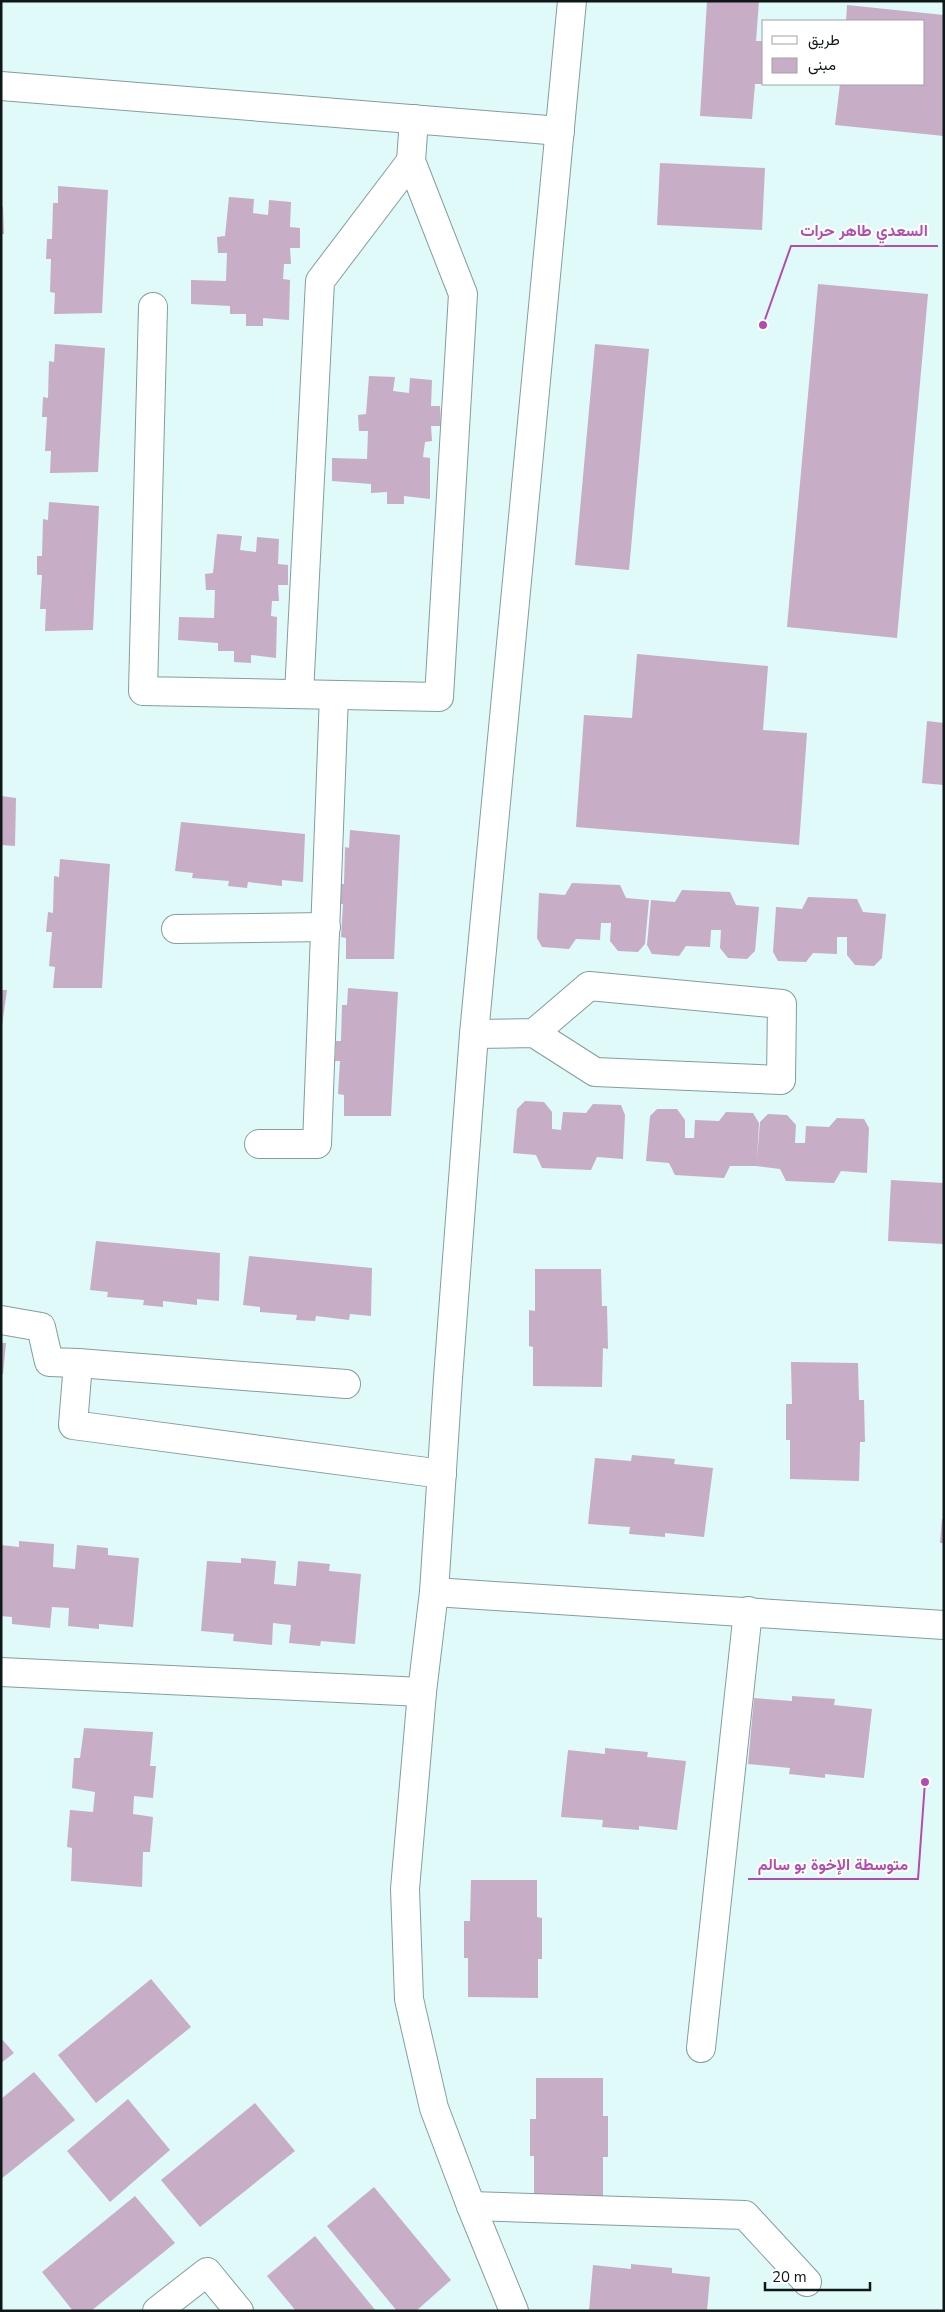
<svg xmlns="http://www.w3.org/2000/svg" width="945" height="2312" font-family="'Nunito Sans',Vazirmatn,sans-serif">
  <style>
    .building { fill: #c8adc6 }
    .lines { fill: none; stroke-linecap: round; stroke-linejoin: round }
    .minor-casing { stroke: #849d9d; stroke-width: 30 }
    .minor { stroke: #fff; stroke-width: 28 }
    .leader { fill: none; stroke: #b34cb0; stroke-width: 2 }
    .callout-dot { fill: #b34cb0; stroke: #fff; stroke-width: 2 }
    .callout-label { font-size: 16px; text-anchor: middle; font-weight: bold; fill: #b34cb0; stroke: #fff; stroke-width: 4; stroke-linejoin: round; paint-order: stroke }
  </style>
  <rect width="100%" height="100%" fill="#dffaf9"/>
  <g class="building">
    <polygon points="707,1 759,1 756,41 764,41 764,84 755,84 752,119 700,116"/>
    <polygon points="847,5 944,15 944,136 835,125 840,84 924,84 924,21 846,21"/>
    <polygon points="660,163 765,168 762,230 657,225"/>
    <polygon points="58,186 108,190 102,313 54,314 55,293 50,292 51,259 46,259 47,239 52,239 53,203 58,203"/>
    <polygon points="229,197 254,199 253,213 268,215 269,200 291,202 290,227 300,228 300,248 290,248 291,264 284,264 283,279 290,280 289,320 263,318 263,326 246,326 246,314 230,314 230,306 191,304 191,280 226,281 227,253 218,253 217,237 225,236"/>
    <polygon points="1,207 3,207 4,234 1,234"/>
    <polygon points="818,284 928,294 897,638 787,627"/>
    <polygon points="55,344 105,348 98,472 50,473 51,451 45,451 47,417 42,417 43,397 48,398 49,361 54,362"/>
    <polygon points="595,344 649,349 629,570 575,565"/>
    <polygon points="369,376 395,377 393,391 409,393 410,378 432,380 431,406 440,406 441,426 431,426 432,441 425,442 423,457 430,458 430,499 404,496 404,504 387,504 387,492 371,493 371,484 332,481 332,458 367,459 368,431 359,431 358,415 366,414"/>
    <polygon points="49,502 99,506 93,630 45,631 46,609 40,609 42,575 37,575 37,556 42,556 43,519 48,520"/>
    <polygon points="217,534 242,536 240,550 256,552 257,537 279,539 278,564 288,565 288,585 278,585 279,601 272,601 271,616 277,617 276,658 251,655 251,663 234,662 234,651 218,651 218,643 178,640 179,617 214,618 215,590 206,590 205,574 213,573"/>
    <polygon points="637,654 768,666 763,730 807,733 799,845 576,827 584,715 632,718"/>
    <polygon points="927,721 944,723 944,785 922,783"/>
    <polygon points="1,796 16,798 15,846 1,845"/>
    <polygon points="181,822 305,834 303,882 282,880 282,886 248,882 247,888 228,886 229,881 192,878 193,873 175,871"/>
    <polygon points="350,830 400,835 394,959 346,959 346,938 341,937 343,904 338,904 338,884 344,884 345,847 349,848"/>
    <polygon points="60,859 110,864 102,988 53,988 55,967 49,966 52,932 46,932 48,912 53,913 54,876 59,877"/>
    <polygon points="572,883 620,885 626,898 649,900 645,944 638,952 618,951 610,941 611,923 601,923 600,940 576,939 569,949 542,947 537,938 539,893 565,895"/>
    <polygon points="682,890 730,892 736,905 759,907 755,951 747,959 728,958 720,948 721,930 711,930 710,947 686,946 679,956 652,954 647,945 651,900 675,902"/>
    <polygon points="808,897 857,899 863,912 886,914 882,958 874,966 855,965 847,955 847,937 837,937 837,954 813,953 806,962 778,961 773,952 776,907 802,909"/>
    <polygon points="348,988 398,992 391,1116 344,1116 344,1095 338,1094 340,1061 335,1061 336,1041 341,1041 342,1005 347,1005"/>
    <polygon points="1,990 7,990 2,1025 1,1025"/>
    <polygon points="525,1101 544,1102 552,1112 552,1129 561,1130 563,1112 586,1113 593,1104 621,1105 625,1115 623,1159 597,1157 591,1170 542,1168 536,1155 513,1153 517,1109"/>
    <polygon points="657,1109 677,1109 685,1120 685,1138 694,1138 695,1120 719,1121 726,1112 753,1113 759,1123 757,1159 760,1122 768,1114 787,1115 796,1125 795,1143 805,1143 806,1126 829,1127 837,1118 864,1119 869,1128 867,1173 841,1171 834,1183 786,1181 780,1169 756,1166 730,1166 724,1178 675,1175 669,1163 646,1161 650,1116"/>
    <polygon points="891,1180 944,1183 944,1244 888,1241"/>
    <polygon points="96,1241 220,1253 219,1301 197,1299 197,1305 163,1301 163,1307 143,1305 144,1300 107,1297 108,1292 90,1290"/>
    <polygon points="249,1256 372,1268 371,1316 350,1314 349,1320 316,1316 315,1321 296,1320 297,1315 260,1312 260,1307 243,1305"/>
    <polygon points="535,1269 601,1269 602,1306 607,1306 608,1349 603,1348 602,1387 533,1386 533,1347 529,1346 529,1310 535,1311"/>
    <polygon points="1,1343 6,1343 3,1374 1,1374"/>
    <polygon points="791,1362 858,1363 859,1400 864,1400 865,1442 860,1442 859,1481 790,1479 790,1440 786,1440 786,1404 792,1404"/>
    <polygon points="632,1455 675,1459 674,1464 713,1468 704,1537 665,1533 665,1537 629,1534 630,1527 588,1524 595,1458 631,1461"/>
    <polygon points="942,1519 944,1519 944,1543 940,1543"/>
    <polygon points="19,1541 54,1544 53,1567 75,1569 77,1545 108,1548 108,1555 139,1558 133,1627 99,1624 99,1629 68,1626 69,1608 52,1607 50,1628 12,1624 12,1617 1,1616 1,1545 19,1547"/>
    <polygon points="241,1558 276,1561 274,1584 296,1586 298,1561 330,1564 329,1571 361,1574 355,1644 321,1641 320,1646 289,1643 291,1625 273,1623 272,1645 233,1641 234,1634 201,1631 207,1561 241,1563"/>
    <polygon points="792,1696 835,1699 834,1705 872,1709 864,1778 825,1774 825,1778 789,1774 790,1768 748,1764 754,1698 792,1701"/>
    <polygon points="84,1728 153,1732 150,1766 156,1766 153,1798 134,1796 133,1814 153,1817 150,1852 143,1852 142,1887 71,1881 72,1848 67,1847 70,1810 93,1812 95,1792 72,1788 74,1758 80,1758"/>
    <polygon points="605,1748 648,1752 647,1757 686,1761 677,1830 639,1826 639,1830 602,1827 603,1820 561,1817 568,1750 605,1754"/>
    <polygon points="471,1880 537,1880 537,1917 542,1918 542,1959 538,1959 538,1998 468,1997 468,1958 464,1958 464,1921 470,1921"/>
    <polygon points="151,1979 191,2027 96,2103 58,2055"/>
    <polygon points="1,2038 14,2053 1,2063"/>
    <polygon points="34,2072 75,2120 1,2179 1,2099"/>
    <polygon points="536,2078 603,2078 603,2116 608,2116 608,2157 603,2157 603,2196 534,2195 534,2156 530,2156 530,2119 536,2119"/>
    <polygon points="128,2099 170,2150 110,2202 67,2151"/>
    <polygon points="255,2103 295,2151 200,2227 161,2180"/>
    <polygon points="374,2187 451,2280 416,2311 397,2311 327,2226"/>
    <polygon points="135,2196 175,2243 91,2311 73,2311 42,2272"/>
    <polygon points="315,2236 376,2311 296,2311 267,2276"/>
    <polygon points="631,2264 672,2268 672,2273 710,2277 707,2311 589,2311 593,2265 631,2269"/>
  </g>
  <g class="lines">
    <g class="minor-casing">
      <g id="minor">
        <polyline points="1,86 560,131"/>
        <polyline points="153,307 143,691 439,697 463,294 411,161 414,119"/>
        <polyline points="299,694 320,281 411,161"/>
        <polyline points="176,929 326,927"/>
        <polyline points="474,1034 534,1033 595,1072 781,1080 782,1004 589,986 534,1033"/>
        <polyline points="259,1144 317,1144 334,695"/>
        <polyline points="1,1320 41,1327 49,1362 78,1363 73,1425 442,1474"/>
        <polyline points="78,1363 346,1384"/>
        <polyline points="434,1592 944,1625"/>
        <polyline points="1,1672 422,1692"/>
        <polyline points="701,2048 748,1611"/>
        <polyline points="471,2206 745,2215 807,2282"/>
        <polyline points="157,2311 207,2272 239,2311"/>
        <polyline points="514,2311 471,2206 434,2108 409,1999 405,1889 422,1692 434,1592 448,1378 474,1034 572,1"/>
      </g>
    </g>
    <use href="#minor" class="minor"/>
  </g>
  <path class="leader" d="M763 325L791 246H938M925 1782L918 1879H748"/>
  <g class="callout-dot">
    <circle cx="763" cy="325" r="5"/>
    <circle cx="925" cy="1782" r="5"/>
  </g>
  <g class="callout-label">
    <text x="864" y="236">السعدي طاهر حرات</text>
    <text x="833" y="1870">متوسطة الإخوة بو سالم</text>
  </g>
  <rect width="945" height="2312" fill="none" stroke="#0e1817" stroke-width="5"/>
  <rect x="762" y="20" width="162" height="65" fill="#ffffff" stroke="#9fa3a2"/>
  <rect x="772" y="36" width="25" height="8" fill="#ffffff" stroke="#9fa3a2"/>
  <text x="808" y="45" font-size="15" fill="#0e1817">طريق</text>
  <rect x="772" y="58" width="25" height="15" fill="#c8adc6" stroke="#9fa3a2"/>
  <text x="808" y="70" font-size="15" fill="#0e1817">مبنى</text>
  <path d="M765 2282v8h105v-8" fill="none" stroke="#0e1817" stroke-width="2.5"/>
  <text x="772" y="2282" font-size="15" fill="#0e1817" stroke="#ffffff" stroke-width="4" paint-order="stroke">20 m</text>
</svg>
